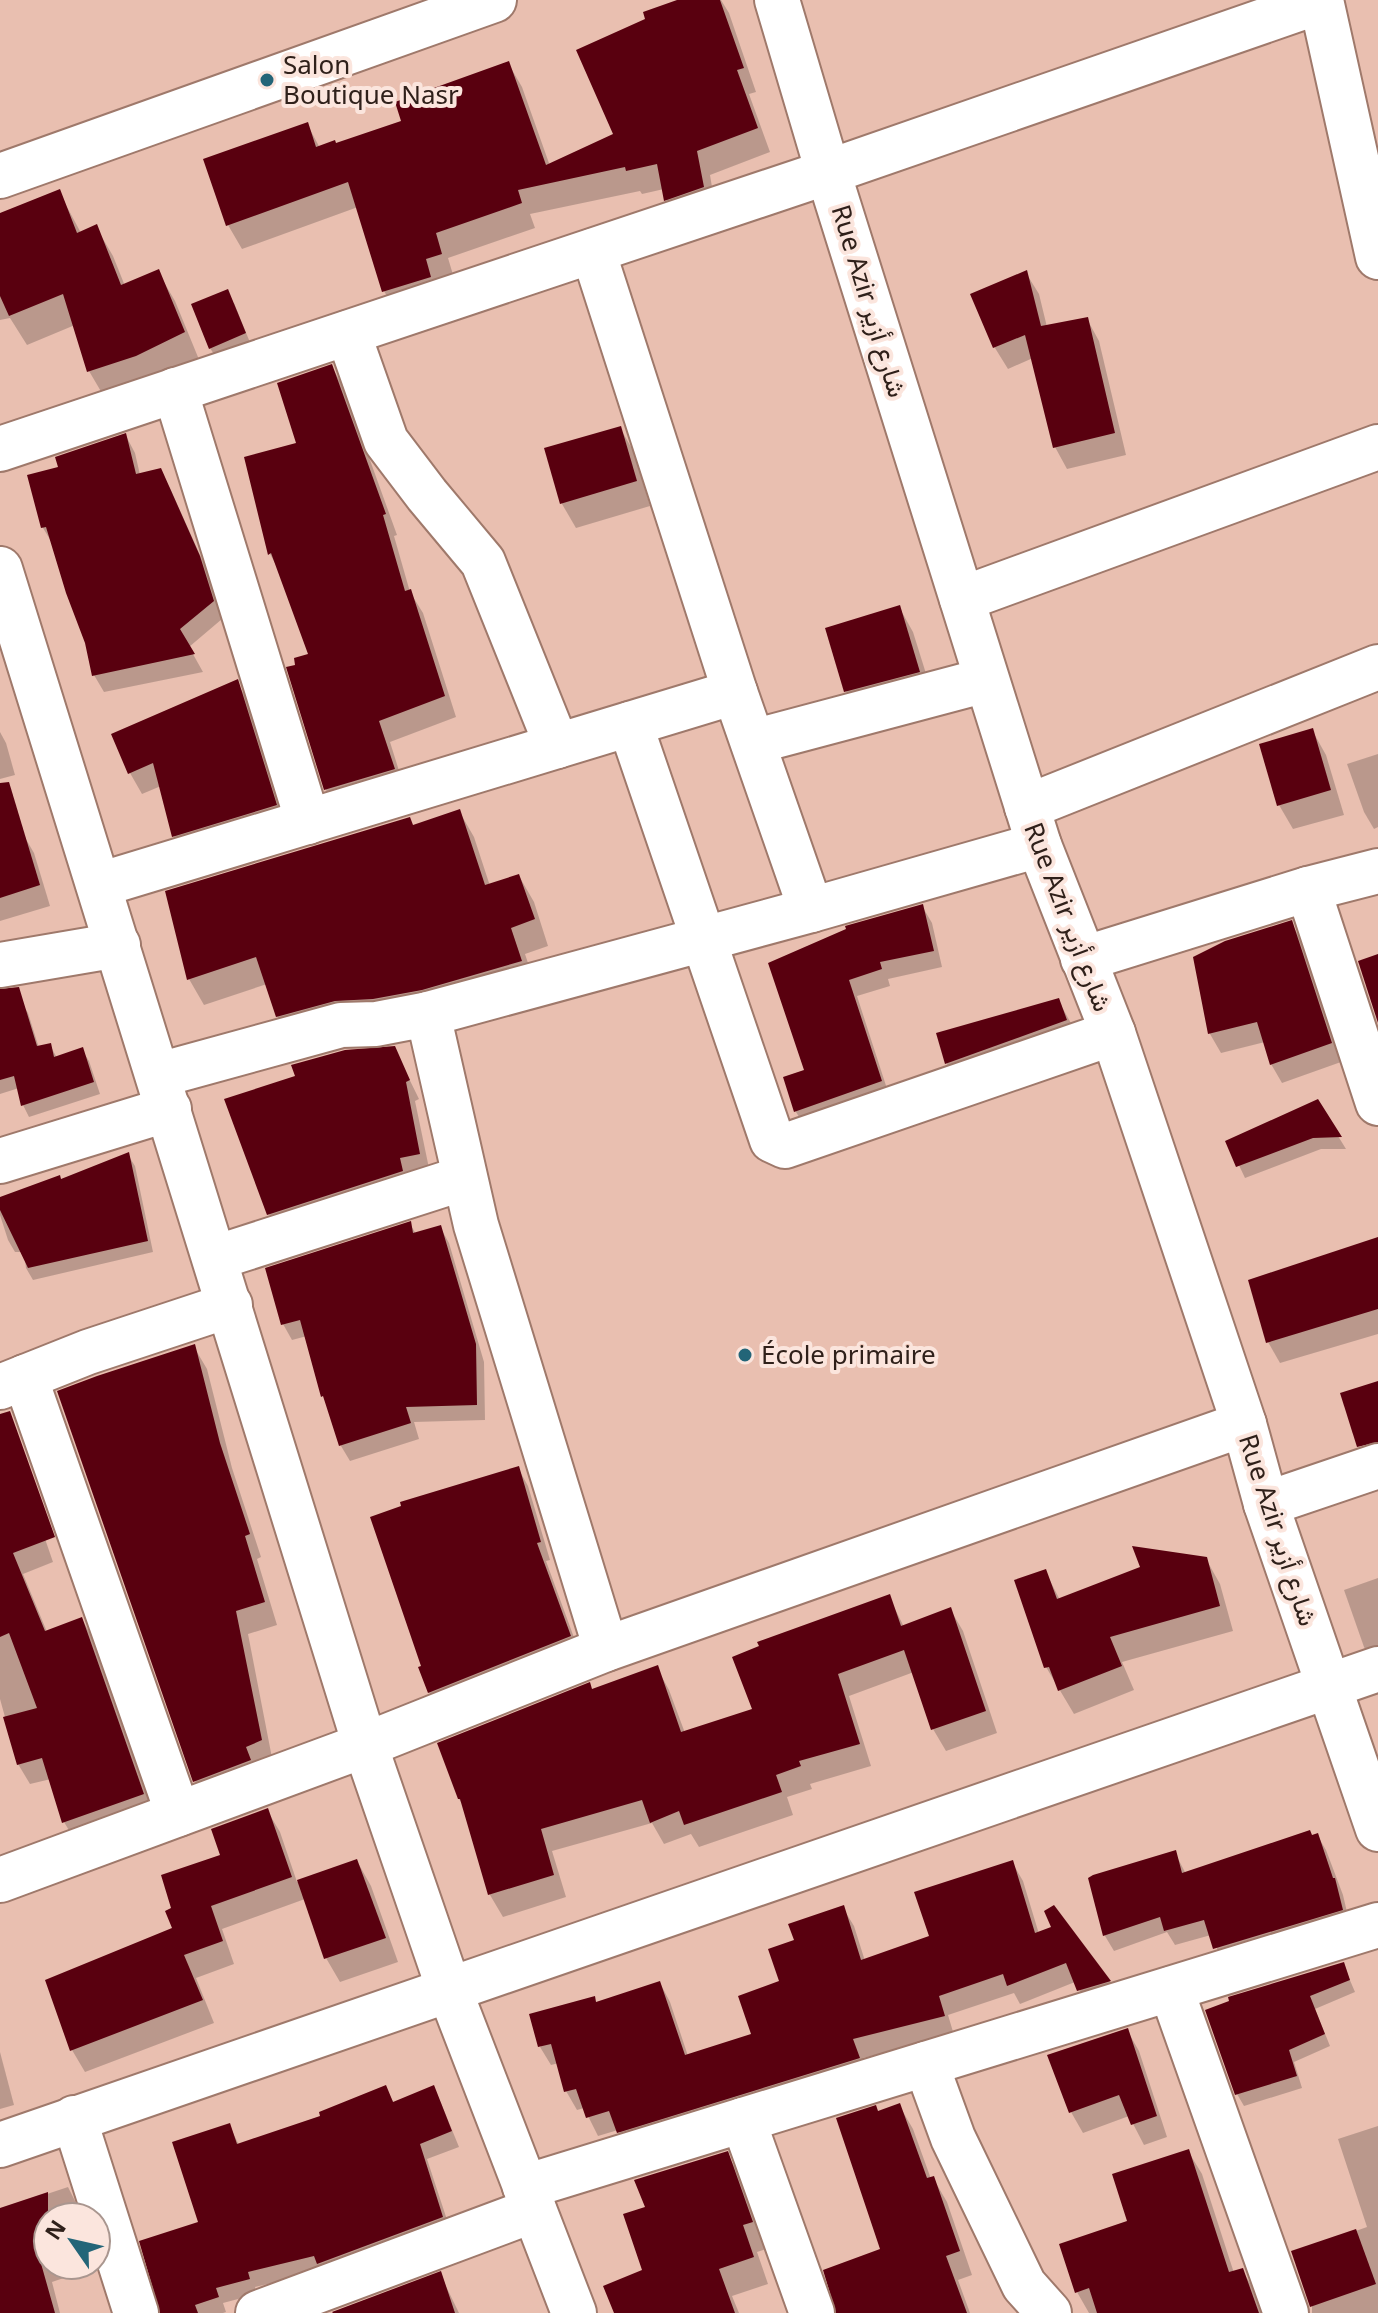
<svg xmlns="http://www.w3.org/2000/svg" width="1378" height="2313" font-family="'Noto Sans',Vazirmatn,sans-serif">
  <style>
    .shadow { fill: #0003 }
    .building { fill: #59000f }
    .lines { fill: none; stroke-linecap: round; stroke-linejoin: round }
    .minor-casing { stroke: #9f796b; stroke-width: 48 }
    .major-casing { stroke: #9f796b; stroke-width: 48 }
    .minor { stroke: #fff; stroke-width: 44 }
    .major { stroke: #fff; stroke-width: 44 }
    .poi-dot { fill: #236578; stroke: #fbe5dd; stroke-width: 3 }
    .labels { text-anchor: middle; stroke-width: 8; stroke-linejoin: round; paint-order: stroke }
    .poi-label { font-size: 26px; fill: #2f201a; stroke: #fbe5dd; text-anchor: start }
    .street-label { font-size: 26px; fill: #2f201a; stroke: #fbe5dd }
  </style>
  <rect width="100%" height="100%" fill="#e9bfb0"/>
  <g class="shadow">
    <polygon points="683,0 721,0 729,13 756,92 749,94 770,152 710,175 716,211 679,224 666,200 664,189 642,194 640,191 530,214 535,228 448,258 454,278 398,315 384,291 358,207 242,249 228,225 307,124 320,148 335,145 404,123 508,63 522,87 550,166 615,135 647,20"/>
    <polygon points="59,192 81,233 96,227 113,256 125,286 158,272 175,301 200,362 106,400 89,371 75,325 27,345 10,318 0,320 0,215"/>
    <polygon points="1026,273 1039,294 1047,327 1087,319 1099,341 1126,455 1067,469 1055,447 1033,358 1008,369 995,348 973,295"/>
    <polygon points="234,303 251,345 217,359 210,348"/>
    <polygon points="332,367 344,388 397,535 394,536 410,592 423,613 456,717 390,742 405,790 338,811 326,790 289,668 298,666 311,655 280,572 270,554 247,459 298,445"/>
    <polygon points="620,428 634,452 650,506 576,528 562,504 546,449"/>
    <polygon points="126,436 135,453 140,475 160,471 170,488 209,575 222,619 189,647 203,672 104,692 94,675 87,643 54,546 43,528 29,477 60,468"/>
    <polygon points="899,607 913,632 933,696 860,716 846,691"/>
    <polygon points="237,682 249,703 287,826 186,857 174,836 161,786 142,794 130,773"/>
    <polygon points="1312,730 1326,755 1344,815 1293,829 1279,805"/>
    <polygon points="0,732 6,743 15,775 0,779"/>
    <polygon points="1378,754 1378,827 1374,829 1364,812 1347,764"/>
    <polygon points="459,811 474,837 490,886 519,876 534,902 548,946 525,954 536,987 293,1042 277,1016 267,984 204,1005 189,979 414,826"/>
    <polygon points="23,834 34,853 50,906 0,921 0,840"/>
    <polygon points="922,906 932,923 942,967 888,979 890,986 857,996 890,1098 806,1128 796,1112 786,1078 806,1071 770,964"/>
    <polygon points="1291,923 1302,941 1341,1062 1282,1083 1271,1064 1265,1042 1221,1053 1210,1034 1195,958"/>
    <polygon points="1058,1000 1072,1025 961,1088 947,1064 939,1035"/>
    <polygon points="21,1002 28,1013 39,1048 50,1045 57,1058 82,1050 89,1061 100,1094 29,1117 23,1105 19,1088 0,1094 0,1008"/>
    <polygon points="394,1048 419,1099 415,1101 430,1173 280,1233 269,1214"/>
    <polygon points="1317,1102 1346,1149 1321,1149 1245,1178 1228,1142"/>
    <polygon points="128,1155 135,1166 153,1252 33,1280 26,1268 24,1252 15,1252 8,1240 0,1215 0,1199 61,1181"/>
    <polygon points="410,1224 416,1234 440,1227 449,1243 484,1362 485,1420 414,1422 419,1439 350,1461 341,1446 307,1336 292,1340 283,1324 268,1269"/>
    <polygon points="1378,1239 1378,1334 1280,1363 1268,1342"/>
    <polygon points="194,1347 207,1369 232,1468 261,1557 257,1559 277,1625 248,1634 273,1763 208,1804 195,1781"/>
    <polygon points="0,1419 10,1437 53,1562 23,1574 47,1632 82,1619 93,1639 154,1814 76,1842 64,1822 51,1779 30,1784 18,1764 0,1699"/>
    <polygon points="518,1468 528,1486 550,1560 546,1561 580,1654 440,1710 429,1692"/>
    <polygon points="1206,1559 1220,1584 1233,1631 1122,1662 1134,1690 1074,1714 1046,1667 1045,1571 1060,1600"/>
    <polygon points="1378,1578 1378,1672 1364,1647 1344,1590"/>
    <polygon points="889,1597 904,1627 950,1609 963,1631 997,1733 946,1751 933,1729 914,1672 849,1696 871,1766 810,1784 812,1789 787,1797 793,1815 699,1847 691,1834 664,1844 652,1823 552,1851 566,1897 503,1917 490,1895 465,1808 459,1799 592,1692 657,1668 669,1690 685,1733 755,1710"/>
    <polygon points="267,1810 280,1832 297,1882 357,1861 371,1886 398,1962 340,1982 326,1958 305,1899 222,1929 234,1964 196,1978 214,2023 85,2072 72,2050 174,1929 223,1856"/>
    <polygon points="1317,1835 1326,1850 1343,1895 1350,1925 1224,1964 1211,1935 1175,1945 1167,1932 1114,1951 1105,1936 1091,1879 1175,1853 1186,1874"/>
    <polygon points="1012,1862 1023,1881 1039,1934 1054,1929 1054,1908 1110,1982 1120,2000 1090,2009 1075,1982 1020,2004 1014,1993 948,2015 954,2035 863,2058 869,2077 630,2150 618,2130 598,2136 584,2108 577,2110 566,2091 559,2063 551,2065 540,2047 594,1999 597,2004 660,1983 670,2002 688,2056 754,2035 782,1982 796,1941 843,1908 854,1926 865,1961 932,1937"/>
    <polygon points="1343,1964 1355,1992 1315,2009 1330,2046 1294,2062 1302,2088 1244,2106 1237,2094 1208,2011"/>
    <polygon points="1127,2030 1139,2051 1167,2137 1144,2145 1129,2116 1083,2133 1071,2112 1049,2056"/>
    <polygon points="0,2052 14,2105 0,2109"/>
    <polygon points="385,2087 394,2103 433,2088 441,2103 459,2147 427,2159 451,2232 323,2271 255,2287 257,2294 223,2303 226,2312 223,2313 162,2313 201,2224 229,2125 239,2145 323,2117"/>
    <polygon points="899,2105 913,2129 931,2179 933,2178 947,2202 972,2275 958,2280 970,2313 838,2313 883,2250 879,2113"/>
    <polygon points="1378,2126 1378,2313 1312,2313 1312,2305 1293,2253 1367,2227 1338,2139"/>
    <polygon points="1188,2151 1202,2174 1234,2273 1242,2270 1256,2293 1263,2313 1089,2313 1077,2292"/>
    <polygon points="727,2153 742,2180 766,2249 757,2252 768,2284 732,2296 739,2313 616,2313 645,2271 647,2208"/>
    <polygon points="68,2187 83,2217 48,2217 48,2265 96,2265 96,2257 99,2266 52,2282 60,2313 3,2313 0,2301 0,2214 5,2208"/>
    <polygon points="440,2274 459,2313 335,2313"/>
  </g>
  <g class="building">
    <polygon points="677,0 720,0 744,68 737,70 758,128 697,151 704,187 664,201 657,164 626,171 625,167 518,190 522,203 436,233 442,254 426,259 431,277 382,292 348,182 226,226 203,159 308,122 316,147 335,140 336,143 401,121 395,102 509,61 546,165 613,134 576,50 645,19 643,12"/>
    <polygon points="60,189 77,233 97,224 121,285 159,269 185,332 136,356 87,372 63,294 9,316 0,296 0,213"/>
    <polygon points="1027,270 1041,326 1088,317 1115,433 1053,448 1025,335 993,348 970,294"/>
    <polygon points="228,289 246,333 209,349 191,304"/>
    <polygon points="332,364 386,514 383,515 405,591 411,589 445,696 379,721 395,769 324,790 286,667 295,665 294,658 308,654 271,553 268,555 244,457 296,443 277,383"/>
    <polygon points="621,426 637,481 560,504 544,448"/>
    <polygon points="126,433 136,474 161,468 200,556 214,601 180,629 195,654 92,676 85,643 66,593 46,527 41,528 27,475 58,467 55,457"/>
    <polygon points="900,605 920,672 844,692 825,628"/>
    <polygon points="238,679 277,805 172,837 153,763 128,774 111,734"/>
    <polygon points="1313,728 1331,790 1277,806 1259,744"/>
    <polygon points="9,782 40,885 0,898 0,783"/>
    <polygon points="460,809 485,885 519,874 535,919 511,928 522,961 422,990 373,999 335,1001 276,1017 256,957 187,980 165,891 410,817 413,825"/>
    <polygon points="923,904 934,951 880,962 882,969 849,980 882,1081 794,1112 783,1077 804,1070 768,963 846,929 845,926"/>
    <polygon points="1292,920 1332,1043 1270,1065 1257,1022 1208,1034 1193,957 1225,941"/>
    <polygon points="1378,954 1378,1023 1358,961"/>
    <polygon points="19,987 37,1046 51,1043 54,1057 83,1047 94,1082 21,1106 14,1076 0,1080 0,989"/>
    <polygon points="1059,998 1067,1020 945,1064 936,1033"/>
    <polygon points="395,1046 410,1080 406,1082 420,1154 400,1158 403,1171 267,1215 224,1099 295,1076 291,1065 345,1050"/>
    <polygon points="1318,1099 1342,1137 1313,1138 1236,1167 1225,1141"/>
    <polygon points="129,1152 148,1241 28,1268 0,1210 0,1197 60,1175 61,1179"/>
    <polygon points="411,1221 413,1233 441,1225 476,1344 477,1405 406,1407 411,1423 339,1446 323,1396 321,1397 300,1320 281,1325 265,1268"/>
    <polygon points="1378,1237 1378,1309 1266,1343 1248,1280"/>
    <polygon points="195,1344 220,1443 250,1534 245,1536 265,1602 236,1611 262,1740 246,1747 251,1760 193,1782 57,1391 97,1376"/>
    <polygon points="1378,1381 1378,1442 1357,1447 1340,1393"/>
    <polygon points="10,1411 55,1537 13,1553 45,1631 82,1617 144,1794 62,1823 42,1758 17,1765 3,1717 37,1708 9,1633 0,1637 0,1414"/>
    <polygon points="519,1466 541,1542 537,1543 571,1636 428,1693 418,1667 421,1666 370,1517 401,1506 400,1502"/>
    <polygon points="1132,1546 1207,1557 1220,1606 1110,1637 1122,1666 1058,1691 1049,1667 1044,1668 1014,1580 1046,1569 1057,1599 1140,1567"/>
    <polygon points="890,1594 901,1626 951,1607 986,1711 931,1730 904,1650 838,1674 860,1744 799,1761 801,1766 776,1775 782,1792 684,1825 679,1811 650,1823 642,1800 541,1829 554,1875 488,1895 460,1799 458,1799 437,1743 590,1682 592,1689 658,1665 681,1732 752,1709 732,1657 759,1646 757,1642"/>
    <polygon points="268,1808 292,1877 211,1906 223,1941 184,1955 203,2000 70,2051 45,1980 172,1928 165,1911 171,1908 161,1875 220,1855 211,1829"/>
    <polygon points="1310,1830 1312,1835 1318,1833 1333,1878 1335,1878 1343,1910 1213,1949 1204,1920 1164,1931 1160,1917 1103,1936 1088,1878 1093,1875 1176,1850 1182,1873"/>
    <polygon points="357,1859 386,1938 324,1959 297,1880"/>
    <polygon points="1013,1860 1035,1933 1051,1927 1044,1911 1054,1905 1111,1981 1077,1991 1066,1963 1007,1986 1003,1974 939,1996 945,2016 853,2039 860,2058 617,2133 609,2111 586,2118 576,2089 564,2092 551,2044 538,2047 529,2014 595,1996 596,2002 660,1981 685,2055 751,2034 738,1996 779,1981 768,1949 794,1940 788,1924 844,1905 861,1960 929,1936 914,1892"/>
    <polygon points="1344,1962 1350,1980 1310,1996 1325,2034 1289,2050 1297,2076 1235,2095 1205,2010 1229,2001 1228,1997"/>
    <polygon points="1128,2028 1157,2116 1131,2125 1119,2095 1069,2113 1047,2055"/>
    <polygon points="386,2085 393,2102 434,2085 452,2131 420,2144 443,2217 317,2264 314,2256 248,2272 250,2279 216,2288 219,2297 195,2305 198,2313 160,2313 139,2241 198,2222 172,2142 230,2123 237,2144 320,2116 319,2112"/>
    <polygon points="900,2103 927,2178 934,2176 960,2251 946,2256 967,2313 836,2313 823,2270 880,2249 836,2118 876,2105 878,2111"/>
    <polygon points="1189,2149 1229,2272 1243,2268 1259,2313 1097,2313 1089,2288 1075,2293 1059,2244 1127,2221 1112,2174"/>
    <polygon points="728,2151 753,2222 743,2225 754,2257 719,2269 735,2313 614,2313 603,2286 642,2270 623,2214 645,2207 634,2180"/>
    <polygon points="48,2192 48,2257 40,2260 55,2313 0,2313 0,2208"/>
    <polygon points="1356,2229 1376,2284 1310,2307 1291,2251"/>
    <polygon points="441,2271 455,2313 333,2313 332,2312"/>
  </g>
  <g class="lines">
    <g class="minor-casing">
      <g id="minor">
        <polyline points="777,0 828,172 1039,845 1113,1033 1244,1424 1266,1504 1378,1829"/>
        <polyline points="1321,0 1378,257"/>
        <polyline points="593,251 735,692"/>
        <polyline points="348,333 386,441 427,495 483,562 557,746"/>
        <polyline points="175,390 308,822"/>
        <polyline points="0,449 828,172 1321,1"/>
        <polyline points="0,569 365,1745 449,1989 574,2313"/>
        <polyline points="962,599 1378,447"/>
        <polyline points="630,724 772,1140 785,1146 1113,1033"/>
        <polyline points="753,742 986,680"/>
        <polyline points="1027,807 1378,667"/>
        <polyline points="99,885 735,692 811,910 1039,845"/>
        <polyline points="1308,889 1378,1103"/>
        <polyline points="1083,959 1308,889 1378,871"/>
        <polyline points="0,965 118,945"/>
        <polyline points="428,1014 811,910"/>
        <polyline points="159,1075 341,1025 376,1024 428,1014 476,1225 606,1649"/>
        <polyline points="0,1161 169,1109"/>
        <polyline points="215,1258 464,1178"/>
        <polyline points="25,1377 178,1814"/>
        <polyline points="0,1387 88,1352 230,1305"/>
        <polyline points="1266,1504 1378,1466"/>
        <polyline points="0,1880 365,1745 606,1649 1244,1424"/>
        <polyline points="1171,1989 1286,2313"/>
        <polyline points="926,2064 953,2138 1024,2285 1049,2313"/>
        <polyline points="74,2118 136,2313"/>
        <polyline points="743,2120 812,2313"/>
        <polyline points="0,2145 1378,1669"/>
        <polyline points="525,2187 1378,1925"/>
        <polyline points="258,2313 534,2210"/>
      </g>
    </g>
    <g class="major-casing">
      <polyline id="major" points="0,176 494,0"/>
    </g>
    <use href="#minor" class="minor"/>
    <use href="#major" class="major"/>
  </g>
  <g class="poi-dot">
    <circle cx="267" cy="80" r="8"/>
    <circle cx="745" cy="1355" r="8"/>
  </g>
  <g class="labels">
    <g class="poi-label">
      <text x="283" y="74">Salon<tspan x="283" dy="30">Boutique Nasr</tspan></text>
      <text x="761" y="1364">École primaire</text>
    </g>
    <g class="street-label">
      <text transform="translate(869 301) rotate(73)" y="9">Rue Azir شارع أزير</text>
      <text transform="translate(1068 917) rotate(69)" y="9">Rue Azir شارع أزير</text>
      <text transform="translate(1278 1530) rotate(72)" y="9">Rue Azir شارع أزير</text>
    </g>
  </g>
  <g transform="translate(72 2241) rotate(304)"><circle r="38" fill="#fbe5dd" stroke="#a9968f" stroke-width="2"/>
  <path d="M0-6L14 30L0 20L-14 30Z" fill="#236578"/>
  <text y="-12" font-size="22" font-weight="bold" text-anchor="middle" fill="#2f201a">N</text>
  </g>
</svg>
